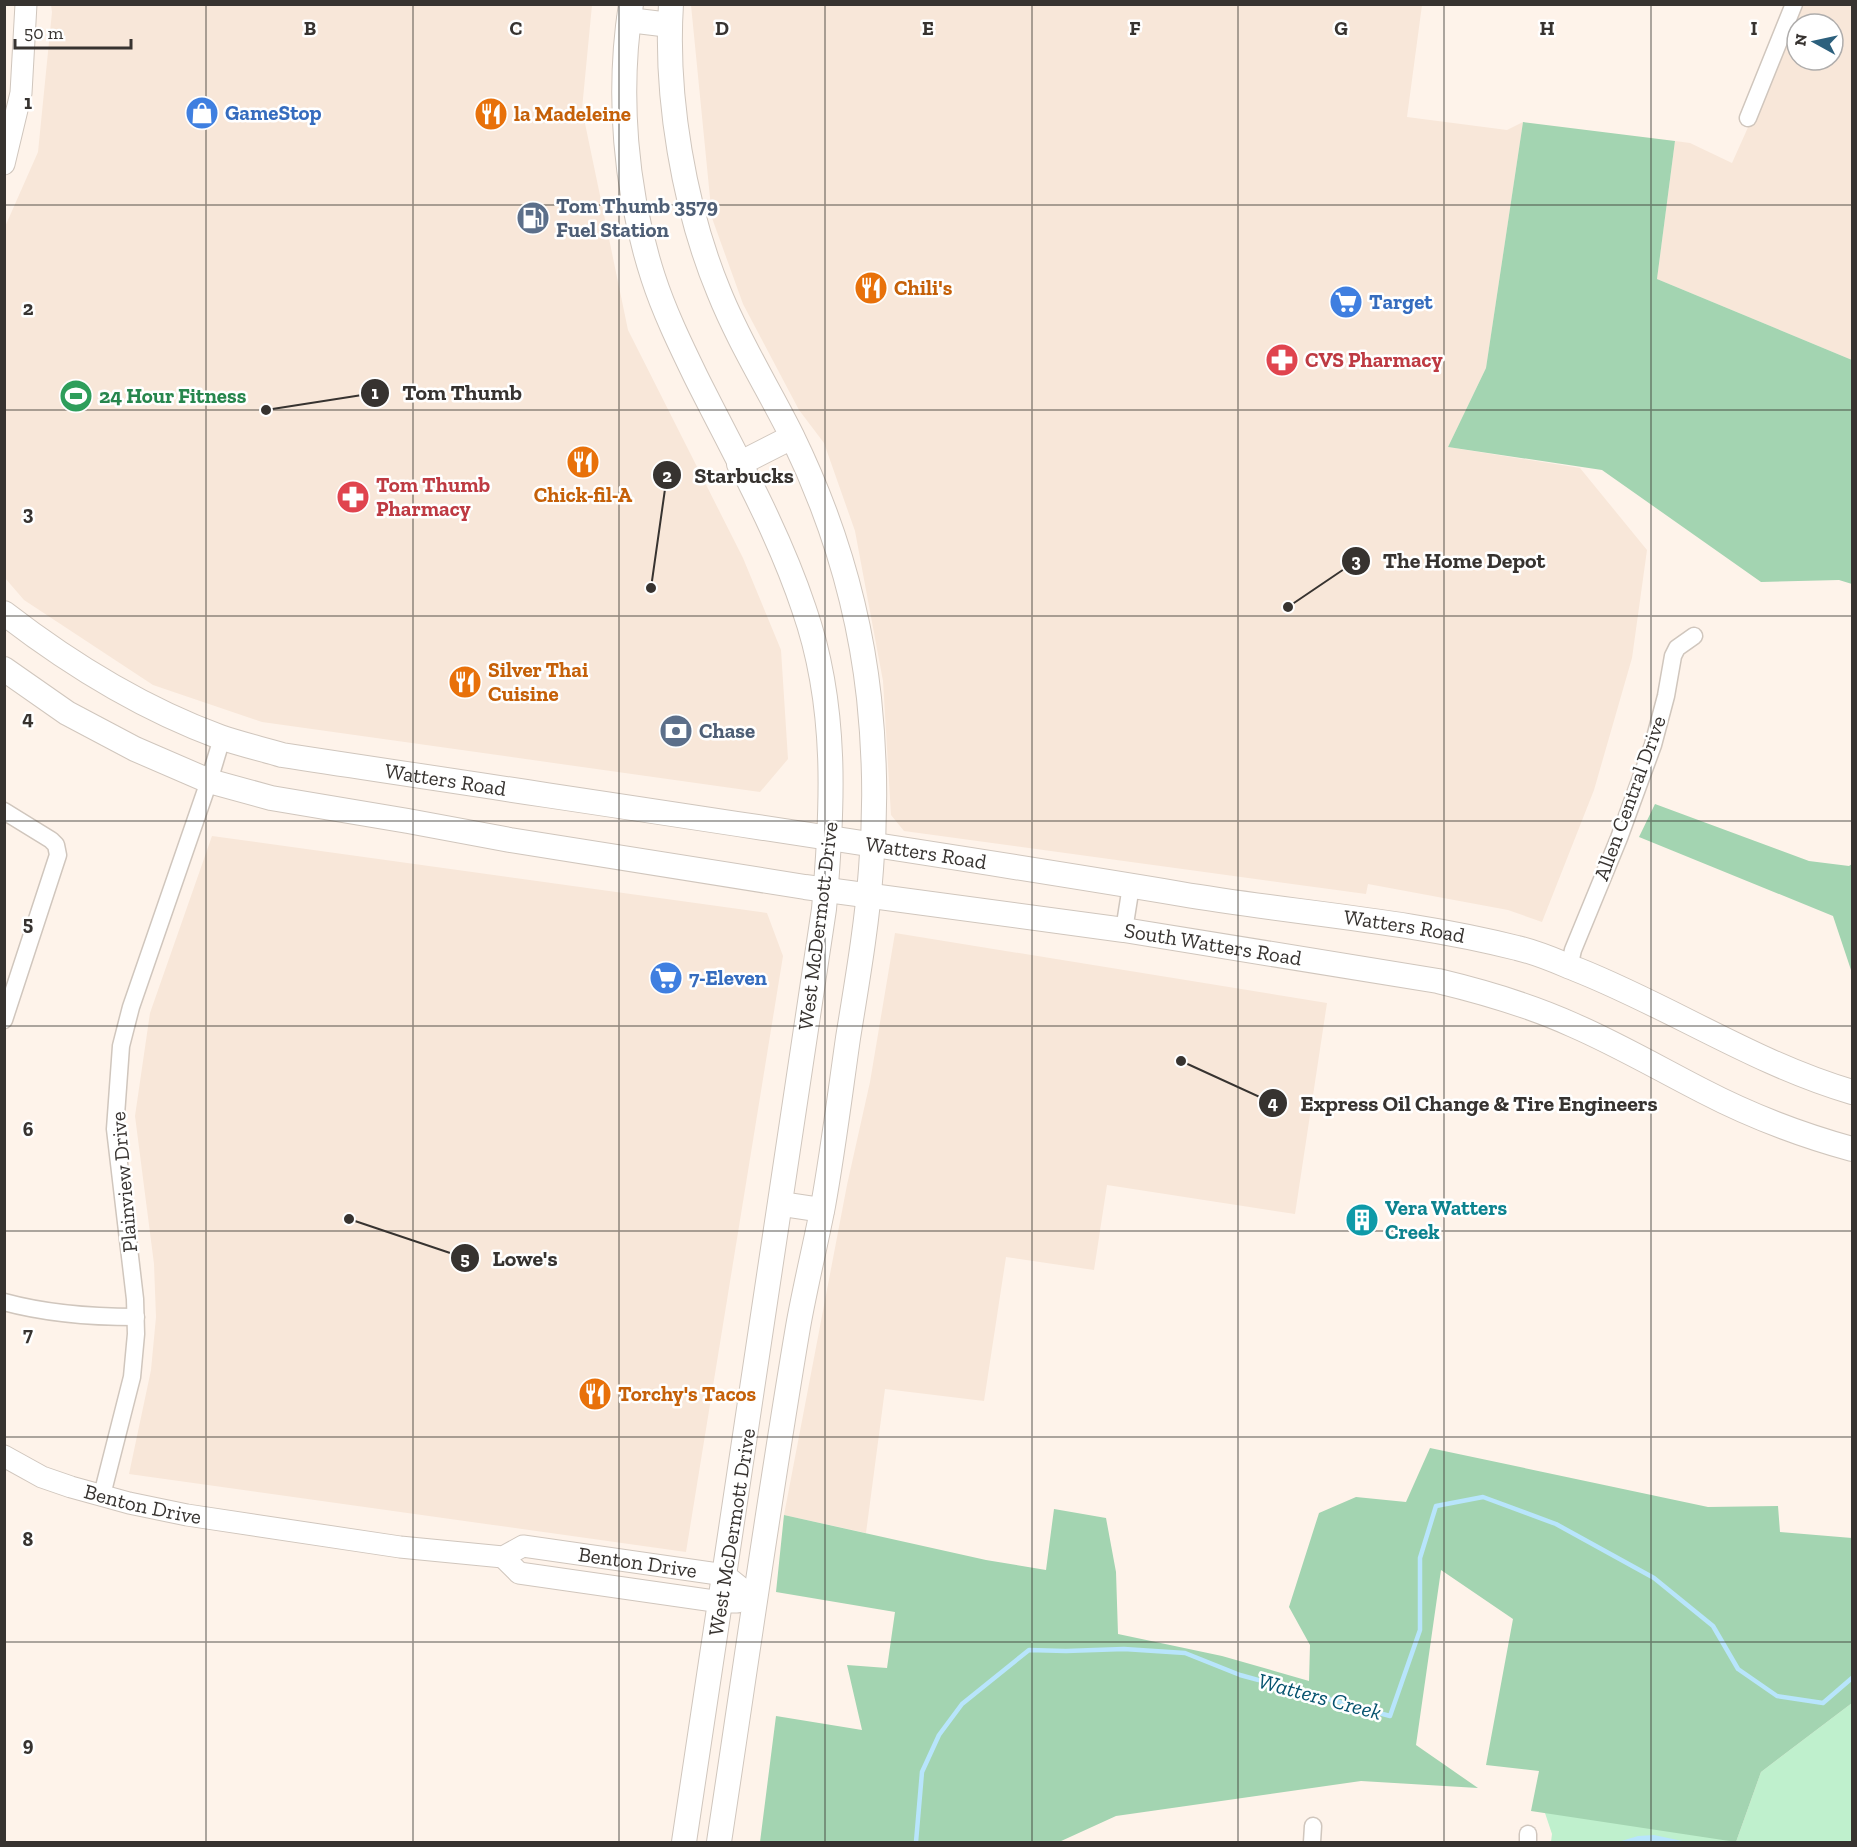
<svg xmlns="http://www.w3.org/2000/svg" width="1857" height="1847" font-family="'Zilla Slab',serif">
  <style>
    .built { fill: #f8e7d9; fill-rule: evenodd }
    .green { fill: #bff0cd }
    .forest { fill: #a3d4b1 }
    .water { fill: #b8e5fc }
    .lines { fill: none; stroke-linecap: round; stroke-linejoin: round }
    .stream { stroke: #b8e5fc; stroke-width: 4.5 }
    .minor-casing { stroke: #d0c6bd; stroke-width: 19 }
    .tertiary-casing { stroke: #d0c6bd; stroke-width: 23 }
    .secondary-casing { stroke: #d0c6bd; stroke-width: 26 }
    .minor { stroke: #fff; stroke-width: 16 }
    .tertiary { stroke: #fff; stroke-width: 21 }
    .secondary { stroke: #fff; stroke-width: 24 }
    .grid { fill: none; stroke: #373330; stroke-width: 1.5; stroke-opacity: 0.55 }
    .labels { text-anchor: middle; stroke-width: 5; stroke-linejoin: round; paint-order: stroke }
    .shop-label { font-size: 21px; font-weight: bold; fill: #366cbe; stroke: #fff; text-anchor: start }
    .food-label { font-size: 21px; font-weight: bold; fill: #c56008; stroke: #fff; text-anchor: start }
    .service-label { font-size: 21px; font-weight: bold; fill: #4e5e75; stroke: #fff; text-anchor: start }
    .health-label { font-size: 21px; font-weight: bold; fill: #be3a42; stroke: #fff; text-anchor: start }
    .leisure-label { font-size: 21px; font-weight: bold; fill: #27864d; stroke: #fff; text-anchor: start }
    .street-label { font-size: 21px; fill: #373330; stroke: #fff }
    .culture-label { font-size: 21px; font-weight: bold; fill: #0d838f; stroke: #fff; text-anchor: start }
    .water-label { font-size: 22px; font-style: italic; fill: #05526e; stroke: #fff }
    .grid-label { font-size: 20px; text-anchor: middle; font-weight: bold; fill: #373330; stroke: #fff; stroke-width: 5; stroke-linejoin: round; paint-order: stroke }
    .leader { fill: none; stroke: #373330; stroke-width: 2 }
    .callout-dot { fill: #373330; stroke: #fff; stroke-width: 2 }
    .mark-label { font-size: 18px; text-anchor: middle; font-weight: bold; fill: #fff }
    .callout-label { font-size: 22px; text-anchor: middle; font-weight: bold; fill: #373330; stroke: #fff; stroke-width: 5; stroke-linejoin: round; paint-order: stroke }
  </style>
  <rect width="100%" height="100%" fill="#fef3ea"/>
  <g class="built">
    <polygon points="51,5 592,5 582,109 628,330 743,558 781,650 788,759 760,792 262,722 153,685 24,600 5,578 4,229 38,152 52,12"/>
    <polygon points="691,5 1422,5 1407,117 1507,130 1523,122 1486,368 1448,447 1580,468 1647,550 1632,658 1594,790 1542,922 1508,910 1368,884 1366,894 904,831 891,815 883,681 855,531 824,443 799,410 743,304 712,218"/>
    <path d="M1803,5H1852V360L1657,279L1675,141L1690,143L1732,163ZM1797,24H1833V60H1797Z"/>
    <polygon points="212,836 767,913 783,956 686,1552 129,1474 151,1370 156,1317 154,1264 135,1116 150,1013"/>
    <polygon points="895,933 1327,1003 1295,1214 1107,1185 1094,1270 1006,1257 984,1401 885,1389 866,1533 784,1515 847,1185 870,1082"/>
  </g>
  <g class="green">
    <polygon points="1852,1703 1852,1842 1736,1842 1761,1772"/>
    <polygon points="1545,1813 1660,1813 1736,1842 1551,1842 1552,1834"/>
  </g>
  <g class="forest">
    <polygon points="1523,122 1675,141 1657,279 1852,360 1852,584 1839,580 1761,582 1602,470 1448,447 1486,368"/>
    <polygon points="1655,804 1809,861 1849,866 1852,864 1852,973 1833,916 1639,837"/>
    <polygon points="1430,1448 1708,1507 1778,1506 1780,1532 1852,1538 1852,1703 1761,1772 1736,1842 1531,1811 1539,1771 1486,1765 1513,1619 1441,1570 1416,1745 1478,1788 1361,1781 1116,1816 1059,1842 760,1842 776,1716 862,1730 847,1665 887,1668 895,1612 776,1592 784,1515 986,1560 1046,1570 1054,1509 1106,1518 1116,1572 1118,1634 1222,1656 1309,1681 1310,1645 1289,1607 1319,1513 1356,1497 1406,1502"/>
  </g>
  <polygon class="water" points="1654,1835 1687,1842 1618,1842 1638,1836"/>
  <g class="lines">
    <polyline class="stream" points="916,1842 922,1772 939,1735 962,1704 1029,1650 1066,1651 1124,1649 1185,1653 1240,1675 1390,1716 1420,1630 1420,1558 1436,1506 1483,1497 1556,1524 1654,1578 1713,1626 1738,1669 1777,1696 1823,1703 1852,1678"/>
    <g class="minor-casing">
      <g id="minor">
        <polyline points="1748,118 1794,4"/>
        <polyline points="4,811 51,840 56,845 58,855 4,1020"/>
        <polyline points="1124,930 1131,886"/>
        <polyline points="1569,967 1573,950 1619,838 1653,745 1666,696 1673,656 1677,648 1694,636"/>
        <path d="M4,1302C48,1314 91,1317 136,1317"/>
        <polyline points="102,1495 132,1377 136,1334 135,1299 115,1129 121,1046 131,1007 209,781 222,738"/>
        <polyline points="1312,1842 1313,1826"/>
        <polyline points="1528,1842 1528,1834"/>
      </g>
    </g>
    <g class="tertiary-casing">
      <g id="tertiary">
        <polyline points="4,164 21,93 26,4"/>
        <path id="s1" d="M4,1456L42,1477L71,1487L129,1503L187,1515L400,1547L503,1557L523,1546L725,1575L756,1600"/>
        <polyline points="503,1557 519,1573 721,1602 737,1602"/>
      </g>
    </g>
    <g class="secondary-casing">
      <g id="secondary">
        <path d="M631,4C617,94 625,190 653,277C664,311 680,344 696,377C734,453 777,528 804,609C838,706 833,808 824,909L684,1842"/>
        <path d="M671,4C665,96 684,208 719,292C739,342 768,388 792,436C832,518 859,607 869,698C875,755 876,812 871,869C867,925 857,982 848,1038C840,1094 833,1151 823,1206C815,1247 805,1287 798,1327C769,1498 745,1671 719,1842"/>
        <polyline points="629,20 670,25"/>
        <polyline points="739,464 792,437"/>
        <path id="s2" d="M4,613C70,664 141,708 220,737C240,744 262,749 282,755C582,801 882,844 1181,894C1293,913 1407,920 1517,948C1539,953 1558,962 1578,970C1671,1007 1756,1064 1852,1092"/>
        <path id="s3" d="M4,669L67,713L135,749L209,781L271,798L408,821L510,840L805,887L1124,930L1438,981C1484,992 1529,1005 1573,1025C1617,1044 1660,1069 1703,1091C1751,1116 1801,1135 1852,1149"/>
        <polyline points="782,1204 822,1210"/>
      </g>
    </g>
    <use href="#minor" class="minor"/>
    <use href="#tertiary" class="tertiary"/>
    <use href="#secondary" class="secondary"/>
  </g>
  <path class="grid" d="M206,4V1842M413,4V1842M619,4V1842M825,4V1842M1032,4V1842M1238,4V1842M1444,4V1842M1651,4V1842M4,205H1852M4,410H1852M4,616H1852M4,821H1852M4,1026H1852M4,1231H1852M4,1437H1852M4,1642H1852"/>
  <defs>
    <g id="shop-disc" transform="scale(1.725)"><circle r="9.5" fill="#3f7fe0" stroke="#fff"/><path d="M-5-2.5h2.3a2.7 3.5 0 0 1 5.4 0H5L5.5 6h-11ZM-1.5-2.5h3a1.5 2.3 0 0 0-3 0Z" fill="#fff"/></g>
    <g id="restaurant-disc" transform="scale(1.725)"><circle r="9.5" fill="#e8710a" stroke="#fff"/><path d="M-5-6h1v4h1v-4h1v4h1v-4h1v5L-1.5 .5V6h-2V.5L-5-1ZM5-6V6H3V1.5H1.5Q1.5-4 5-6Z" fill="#fff"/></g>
    <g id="fuel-disc" transform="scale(1.725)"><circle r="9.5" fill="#5c6f8a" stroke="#fff"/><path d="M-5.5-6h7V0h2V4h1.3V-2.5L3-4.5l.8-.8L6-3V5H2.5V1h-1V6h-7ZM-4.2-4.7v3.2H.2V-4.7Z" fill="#fff"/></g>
    <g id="supermarket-disc" transform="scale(1.725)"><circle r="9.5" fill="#3f7fe0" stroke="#fff"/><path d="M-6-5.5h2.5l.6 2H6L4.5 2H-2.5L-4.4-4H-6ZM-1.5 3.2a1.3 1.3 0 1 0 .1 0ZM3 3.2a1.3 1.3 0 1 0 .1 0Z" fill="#fff"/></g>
    <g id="pharmacy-disc" transform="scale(1.725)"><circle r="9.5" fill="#e0444e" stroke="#fff"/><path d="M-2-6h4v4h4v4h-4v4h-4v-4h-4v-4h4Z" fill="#fff"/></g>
    <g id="stadium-disc" transform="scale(1.725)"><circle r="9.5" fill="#2e9e5b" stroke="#fff"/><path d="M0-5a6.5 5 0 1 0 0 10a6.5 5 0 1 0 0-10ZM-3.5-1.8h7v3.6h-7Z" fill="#fff"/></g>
    <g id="bank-disc" transform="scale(1.725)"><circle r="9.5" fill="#5c6f8a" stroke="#fff"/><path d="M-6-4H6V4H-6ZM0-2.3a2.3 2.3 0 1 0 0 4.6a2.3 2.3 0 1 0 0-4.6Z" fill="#fff"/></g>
    <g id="building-disc" transform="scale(1.725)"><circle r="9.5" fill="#0f9aa8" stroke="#fff"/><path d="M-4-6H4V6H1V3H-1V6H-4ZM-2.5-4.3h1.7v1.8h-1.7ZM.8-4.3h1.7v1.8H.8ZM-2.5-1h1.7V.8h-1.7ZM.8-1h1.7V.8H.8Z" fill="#fff"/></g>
  </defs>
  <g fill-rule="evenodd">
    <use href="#shop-disc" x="202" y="113"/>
    <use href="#restaurant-disc" x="491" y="114"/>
    <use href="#fuel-disc" x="533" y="218"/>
    <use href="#restaurant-disc" x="871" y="288"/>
    <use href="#supermarket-disc" x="1346" y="302"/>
    <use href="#pharmacy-disc" x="1282" y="360"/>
    <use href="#stadium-disc" x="76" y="396"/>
    <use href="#restaurant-disc" x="583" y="462"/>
    <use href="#pharmacy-disc" x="353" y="497"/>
    <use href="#restaurant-disc" x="465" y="682"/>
    <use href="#bank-disc" x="676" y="731"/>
    <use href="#supermarket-disc" x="666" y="978"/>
    <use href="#building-disc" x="1362" y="1220"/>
    <use href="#restaurant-disc" x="595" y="1394"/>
  </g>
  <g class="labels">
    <g class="shop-label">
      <text x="225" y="120">GameStop</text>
      <text x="1369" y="309">Target</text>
      <text x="689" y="985">7-Eleven</text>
    </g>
    <g class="food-label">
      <text x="514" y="121">la Madeleine</text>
      <text x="894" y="295">Chili's</text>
      <text x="583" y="502" text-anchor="middle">Chick-fil-A</text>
      <text x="488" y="677">Silver Thai<tspan x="488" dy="24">Cuisine</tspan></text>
      <text x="618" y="1401">Torchy's Tacos</text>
    </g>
    <g class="service-label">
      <text x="556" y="213">Tom Thumb 3579<tspan x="556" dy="24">Fuel Station</tspan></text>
      <text x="699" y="738">Chase</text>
    </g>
    <g class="health-label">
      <text x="1305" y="367">CVS Pharmacy</text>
      <text x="376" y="492">Tom Thumb<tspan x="376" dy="24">Pharmacy</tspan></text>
    </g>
    <g class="leisure-label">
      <text x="99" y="403">24 Hour Fitness</text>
    </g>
    <g class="street-label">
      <text dy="7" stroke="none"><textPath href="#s2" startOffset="480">Watters Road</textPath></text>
      <text transform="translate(1630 798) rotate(-70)" y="7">Allen Central Drive</text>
      <text dy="7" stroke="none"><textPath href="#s2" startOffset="966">Watters Road</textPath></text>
      <text transform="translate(818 926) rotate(-83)" y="7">West McDermott Drive</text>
      <text dy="7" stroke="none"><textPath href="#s2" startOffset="1450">Watters Road</textPath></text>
      <text dy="7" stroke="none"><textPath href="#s3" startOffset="1252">South Watters Road</textPath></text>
      <text transform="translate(124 1182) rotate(-95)" y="7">Plainview Drive</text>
      <text dy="7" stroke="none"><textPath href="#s1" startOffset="148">Benton Drive</textPath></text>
      <text transform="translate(732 1532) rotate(-81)" y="7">West McDermott Drive</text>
      <text dy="7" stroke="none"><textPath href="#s1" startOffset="651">Benton Drive</textPath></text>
    </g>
    <g class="culture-label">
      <text x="1385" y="1215">Vera Watters<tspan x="1385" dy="24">Creek</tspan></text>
    </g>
    <g class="water-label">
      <text transform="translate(1320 1696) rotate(15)" y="8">Watters Creek</text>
    </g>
  </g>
  <g class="grid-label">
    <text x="310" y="35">B</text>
    <text x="516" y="35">C</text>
    <text x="722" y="35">D</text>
    <text x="928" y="35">E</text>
    <text x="1135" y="35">F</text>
    <text x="1341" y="35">G</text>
    <text x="1547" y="35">H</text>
    <text x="1754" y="35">I</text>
    <text x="28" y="109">1</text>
    <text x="28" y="315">2</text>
    <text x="28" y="520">3</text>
    <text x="28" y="725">4</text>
    <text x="28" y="930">5</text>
    <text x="28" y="1136">6</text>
    <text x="28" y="1341">7</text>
    <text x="28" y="1546">8</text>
    <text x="28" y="1751">9</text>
  </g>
  <path class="leader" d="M266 410L375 393M651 588L667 475M1288 607L1356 561M1181 1061L1273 1103M349 1219L465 1258"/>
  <g class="callout-dot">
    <circle cx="266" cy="410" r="6"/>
    <circle cx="651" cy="588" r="6"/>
    <circle cx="1288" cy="607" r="6"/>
    <circle cx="1181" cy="1061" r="6"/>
    <circle cx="349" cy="1219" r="6"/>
    <circle cx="375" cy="393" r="15"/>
    <circle cx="667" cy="475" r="15"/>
    <circle cx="1356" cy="561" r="15"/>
    <circle cx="1273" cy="1103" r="15"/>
    <circle cx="465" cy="1258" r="15"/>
  </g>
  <g class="mark-label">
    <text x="375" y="399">1</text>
    <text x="667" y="482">2</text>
    <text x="1356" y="567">3</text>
    <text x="1273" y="1109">4</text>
    <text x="465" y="1265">5</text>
  </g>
  <g class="callout-label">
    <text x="462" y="400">Tom Thumb</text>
    <text x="744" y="483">Starbucks</text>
    <text x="1464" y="568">The Home Depot</text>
    <text x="1479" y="1111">Express Oil Change &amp; Tire Engineers</text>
    <text x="525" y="1266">Lowe's</text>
  </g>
  <rect width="1857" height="1847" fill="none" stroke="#373330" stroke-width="12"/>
  <g transform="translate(1815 42) rotate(278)"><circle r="28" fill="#ffffff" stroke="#afadac" stroke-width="1.5"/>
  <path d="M0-4.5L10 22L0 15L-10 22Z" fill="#2c607d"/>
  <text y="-9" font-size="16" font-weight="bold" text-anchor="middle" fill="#373330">N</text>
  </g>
  <path d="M15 39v9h116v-9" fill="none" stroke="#373330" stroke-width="3"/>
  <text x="24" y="39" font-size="18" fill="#373330" stroke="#ffffff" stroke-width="4.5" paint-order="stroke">50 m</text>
</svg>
